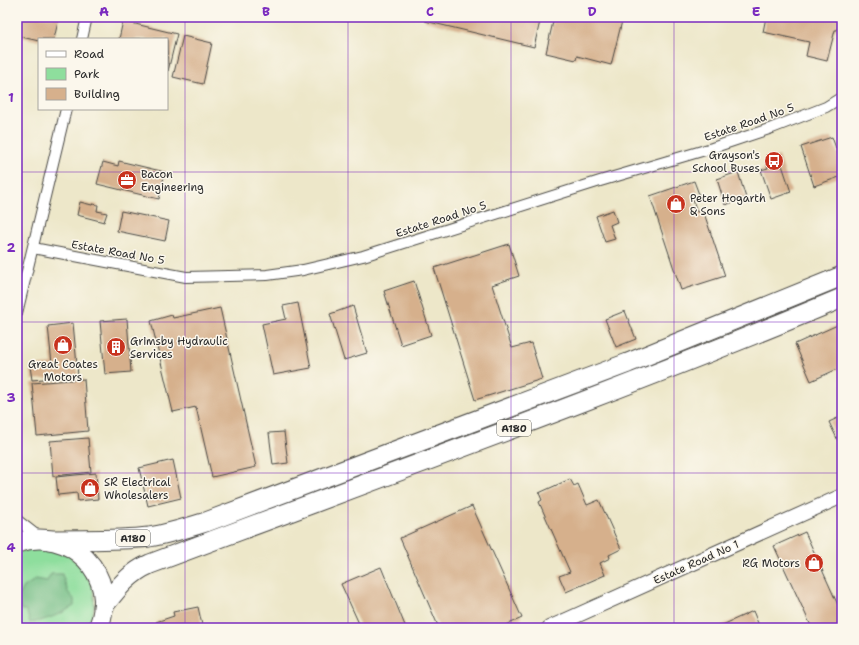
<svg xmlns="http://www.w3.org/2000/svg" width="859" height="645" font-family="'Shantell Sans',sans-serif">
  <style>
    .green { fill: #8ede9d; stroke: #5c8464 }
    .forest { fill: #72bd84; stroke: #4e7458 }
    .building { fill: #d6b08c }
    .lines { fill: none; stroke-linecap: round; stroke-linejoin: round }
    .street-casing { stroke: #484743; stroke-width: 12 }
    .secondary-casing { stroke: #484743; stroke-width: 16 }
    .highway-casing { stroke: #484743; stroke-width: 21 }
    .street { stroke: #fff; stroke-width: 10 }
    .secondary { stroke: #fff; stroke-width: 14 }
    .highway { stroke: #fff; stroke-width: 19 }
    .grid { fill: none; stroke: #7b2cbf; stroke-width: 1; stroke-opacity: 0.55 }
    .labels { text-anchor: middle; stroke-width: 3; stroke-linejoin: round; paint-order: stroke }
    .shield { fill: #fbf7ec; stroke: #696865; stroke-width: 1 }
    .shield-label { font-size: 10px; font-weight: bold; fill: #2b2b2b }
    .street-label { font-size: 11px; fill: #2b2b2b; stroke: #fbf7ec }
    .poi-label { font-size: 11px; fill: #2b2b2b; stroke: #fbf7ec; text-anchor: start }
    .neatline { fill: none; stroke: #7b2cbf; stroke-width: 1.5 }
    .grid-label { font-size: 13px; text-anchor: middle; font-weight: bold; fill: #7b2cbf }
  </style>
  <rect width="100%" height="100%" fill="#fbf7ec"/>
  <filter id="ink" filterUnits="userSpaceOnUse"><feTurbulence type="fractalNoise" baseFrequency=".025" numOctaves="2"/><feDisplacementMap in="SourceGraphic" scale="8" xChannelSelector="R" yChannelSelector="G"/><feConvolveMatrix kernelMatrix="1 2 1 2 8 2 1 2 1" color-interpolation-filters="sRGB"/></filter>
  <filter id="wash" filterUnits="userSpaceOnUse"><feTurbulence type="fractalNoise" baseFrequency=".012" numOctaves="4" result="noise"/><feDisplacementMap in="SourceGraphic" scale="16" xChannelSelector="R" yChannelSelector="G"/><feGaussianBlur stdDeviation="0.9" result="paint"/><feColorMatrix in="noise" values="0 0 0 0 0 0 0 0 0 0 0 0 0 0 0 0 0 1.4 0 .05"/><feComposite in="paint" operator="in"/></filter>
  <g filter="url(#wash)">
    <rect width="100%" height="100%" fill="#ede7c9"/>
    <path class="green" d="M44,547C52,550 61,552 68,555C71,557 74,560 77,563C96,581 99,604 88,628H17V552Z"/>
    <path class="forest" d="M51,574H62L68,592L74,599V606C59,615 47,620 30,623L26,610H21L18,598L24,587L36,579L47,581Z"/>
    <g id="blocks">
      <g class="building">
        <polygon points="17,17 59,17 54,39 39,39 39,41 17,36"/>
        <polygon points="426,17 541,17 534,47 425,21"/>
        <polygon points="554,17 623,17 611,65 577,56 576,60 546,53"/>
        <polygon points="766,17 842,17 842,21 839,21 837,30 835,30 827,61 806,56 809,42 763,32"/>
        <polygon points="123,21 177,34 168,71 167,39 119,39"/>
        <polygon points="183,36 212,43 203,84 173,77"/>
        <polygon points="832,137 842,165 842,176 814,186 801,147"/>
        <polygon points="779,156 791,192 771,199 761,170 768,168 766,161"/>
        <polygon points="119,161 165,172 159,199 97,184 103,162 118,166"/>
        <polygon points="738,172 746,198 725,205 717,179"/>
        <polygon points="694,181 700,197 693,200 697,212 703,210 725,276 681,290 650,196"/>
        <polygon points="80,202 92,205 93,204 98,205 97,211 107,213 104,222 77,215"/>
        <polygon points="613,210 617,222 610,225 615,239 605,242 596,216"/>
        <polygon points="121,211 169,221 165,241 117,231"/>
        <polygon points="509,244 519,276 492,285 512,348 531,343 542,379 475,400 434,268"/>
        <polygon points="414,281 431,335 401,345 384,291"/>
        <polygon points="298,303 311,368 273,375 262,324 286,319 283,306"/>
        <polygon points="353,306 367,353 344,360 330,314"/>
        <polygon points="220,308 256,467 212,477 196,407 173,412 151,321 172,315 173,318"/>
        <polygon points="625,311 636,339 616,347 605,319"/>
        <polygon points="127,319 131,372 105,374 100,321"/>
        <polygon points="73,323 78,376 32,380 30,366 52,364 48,326"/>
        <polygon points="842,323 842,367 811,381 795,344"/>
        <polygon points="84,379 88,431 37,436 32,383"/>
        <polygon points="842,416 842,449 829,422"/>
        <polygon points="284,432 288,463 273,465 269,433"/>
        <polygon points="88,438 91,472 53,476 50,441"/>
        <polygon points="173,460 181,498 148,506 139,468"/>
        <polygon points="96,473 98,499 78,501 77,493 58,495 56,477"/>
        <polygon points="570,479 574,486 578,484 587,505 599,500 621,549 609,555 610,558 600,563 605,575 566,592 559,576 570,572 539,502 542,500 539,493"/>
        <polygon points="472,506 522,618 500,628 439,628 400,538"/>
        <polygon points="805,532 842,614 842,628 812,628 774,546"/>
        <polygon points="381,567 406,628 361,628 341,584"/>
        <polygon points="198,607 202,625 190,628 158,628 156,622 174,616 173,612"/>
        <polygon points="753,611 760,628 716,628"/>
      </g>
    </g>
  </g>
  <g filter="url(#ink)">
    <use href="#blocks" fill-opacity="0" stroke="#484743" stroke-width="1"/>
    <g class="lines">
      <g class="street-casing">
        <g id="street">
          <polyline points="82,39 87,17"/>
          <polyline points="33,248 186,277 267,275 303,270 363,256 600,181 712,148 772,128 826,107 842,97"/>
          <polyline points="17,313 66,109"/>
          <polyline points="17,520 40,538"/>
        </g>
      </g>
      <g class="secondary-casing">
        <polyline id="secondary" points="549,628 842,496"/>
      </g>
      <g class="highway-casing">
        <g id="highway">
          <path d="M50,540C83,539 116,541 149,537C168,534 187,528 206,522L628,363L842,276"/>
          <path d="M17,543C69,524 121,576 98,628"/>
          <path d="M103,607C117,589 129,573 150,564C381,477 614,394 842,298"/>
        </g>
      </g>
      <use href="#street" class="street"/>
      <use href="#secondary" class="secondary"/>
      <use href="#highway" class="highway"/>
    </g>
  </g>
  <path class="grid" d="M185,17V628M348,17V628M511,17V628M674,17V628M17,172H842M17,322H842M17,473H842"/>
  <defs>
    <g id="bus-disc" transform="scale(1)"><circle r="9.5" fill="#c8321e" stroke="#fbf7ec"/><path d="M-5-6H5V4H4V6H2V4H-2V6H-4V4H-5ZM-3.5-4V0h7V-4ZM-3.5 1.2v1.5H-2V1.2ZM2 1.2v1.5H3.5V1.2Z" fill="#fff"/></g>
    <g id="office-disc" transform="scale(1)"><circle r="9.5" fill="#c8321e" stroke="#fbf7ec"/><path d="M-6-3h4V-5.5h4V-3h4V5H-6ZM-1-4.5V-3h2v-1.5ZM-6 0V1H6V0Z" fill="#fff"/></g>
    <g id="shop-disc" transform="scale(1)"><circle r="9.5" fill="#c8321e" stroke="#fbf7ec"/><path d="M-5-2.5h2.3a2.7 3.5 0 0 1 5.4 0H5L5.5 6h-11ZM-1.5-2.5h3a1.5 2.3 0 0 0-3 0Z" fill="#fff"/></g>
    <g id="building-disc" transform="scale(1)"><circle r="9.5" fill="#c8321e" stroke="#fbf7ec"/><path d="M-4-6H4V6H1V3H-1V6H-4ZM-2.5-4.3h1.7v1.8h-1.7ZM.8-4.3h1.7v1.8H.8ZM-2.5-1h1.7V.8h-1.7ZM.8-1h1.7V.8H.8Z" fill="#fff"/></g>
  </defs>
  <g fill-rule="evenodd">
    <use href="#bus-disc" x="774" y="161"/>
    <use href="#office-disc" x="127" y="180"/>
    <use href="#shop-disc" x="676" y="204"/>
    <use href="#shop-disc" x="63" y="345"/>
    <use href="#building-disc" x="116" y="347"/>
    <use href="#shop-disc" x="90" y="488"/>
    <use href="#shop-disc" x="814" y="563"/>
  </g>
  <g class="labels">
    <g class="shield">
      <rect x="497" y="420" width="34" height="16" rx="3"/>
      <rect x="116" y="530" width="34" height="16" rx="3"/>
    </g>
    <g class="shield-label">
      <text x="514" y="432">A180</text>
      <text x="133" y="542">A180</text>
    </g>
    <g class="street-label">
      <text transform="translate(749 122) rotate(-19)" y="4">Estate Road No 5</text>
      <text transform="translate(441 219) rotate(-18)" y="4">Estate Road No 5</text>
      <text transform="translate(118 252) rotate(10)" y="4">Estate Road No 5</text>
      <text transform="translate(696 562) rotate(-24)" y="4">Estate Road No 1</text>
    </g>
    <g class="poi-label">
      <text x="760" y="159" text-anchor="end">Grayson's<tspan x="760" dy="13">School Buses</tspan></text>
      <text x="141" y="178">Bacon<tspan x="141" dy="13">Engineering</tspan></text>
      <text x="690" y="202">Peter Hogarth<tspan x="690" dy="13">&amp; Sons</tspan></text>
      <text x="130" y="345">Grimsby Hydraulic<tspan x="130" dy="13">Services</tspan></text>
      <text x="63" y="368" text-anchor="middle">Great Coates<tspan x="63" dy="13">Motors</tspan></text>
      <text x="104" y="486">SR Electrical<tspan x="104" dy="13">Wholesalers</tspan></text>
      <text x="800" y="567" text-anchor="end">RG Motors</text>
    </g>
  </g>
  <rect width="859" height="645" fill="none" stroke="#fbf7ec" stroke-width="44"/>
  <rect x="38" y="38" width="130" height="72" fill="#fbf7ec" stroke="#a8a59f"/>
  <rect x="46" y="51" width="20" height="6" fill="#ffffff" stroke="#a8a59f"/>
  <text x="74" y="58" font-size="12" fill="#2b2b2b">Road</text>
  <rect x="46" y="68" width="20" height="12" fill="#8ede9d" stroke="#a8a59f"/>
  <text x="74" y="78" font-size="12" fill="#2b2b2b">Park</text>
  <rect x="46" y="88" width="20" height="12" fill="#d6b08c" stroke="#a8a59f"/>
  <text x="74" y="98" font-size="12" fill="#2b2b2b">Building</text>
  <rect x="22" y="22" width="815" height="601" class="neatline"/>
  <g class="grid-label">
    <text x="104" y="16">A</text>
    <text x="266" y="16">B</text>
    <text x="430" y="16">C</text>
    <text x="592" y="16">D</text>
    <text x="756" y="16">E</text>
    <text x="11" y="102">1</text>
    <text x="11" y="252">2</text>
    <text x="11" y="402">3</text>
    <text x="11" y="552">4</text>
  </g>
</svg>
